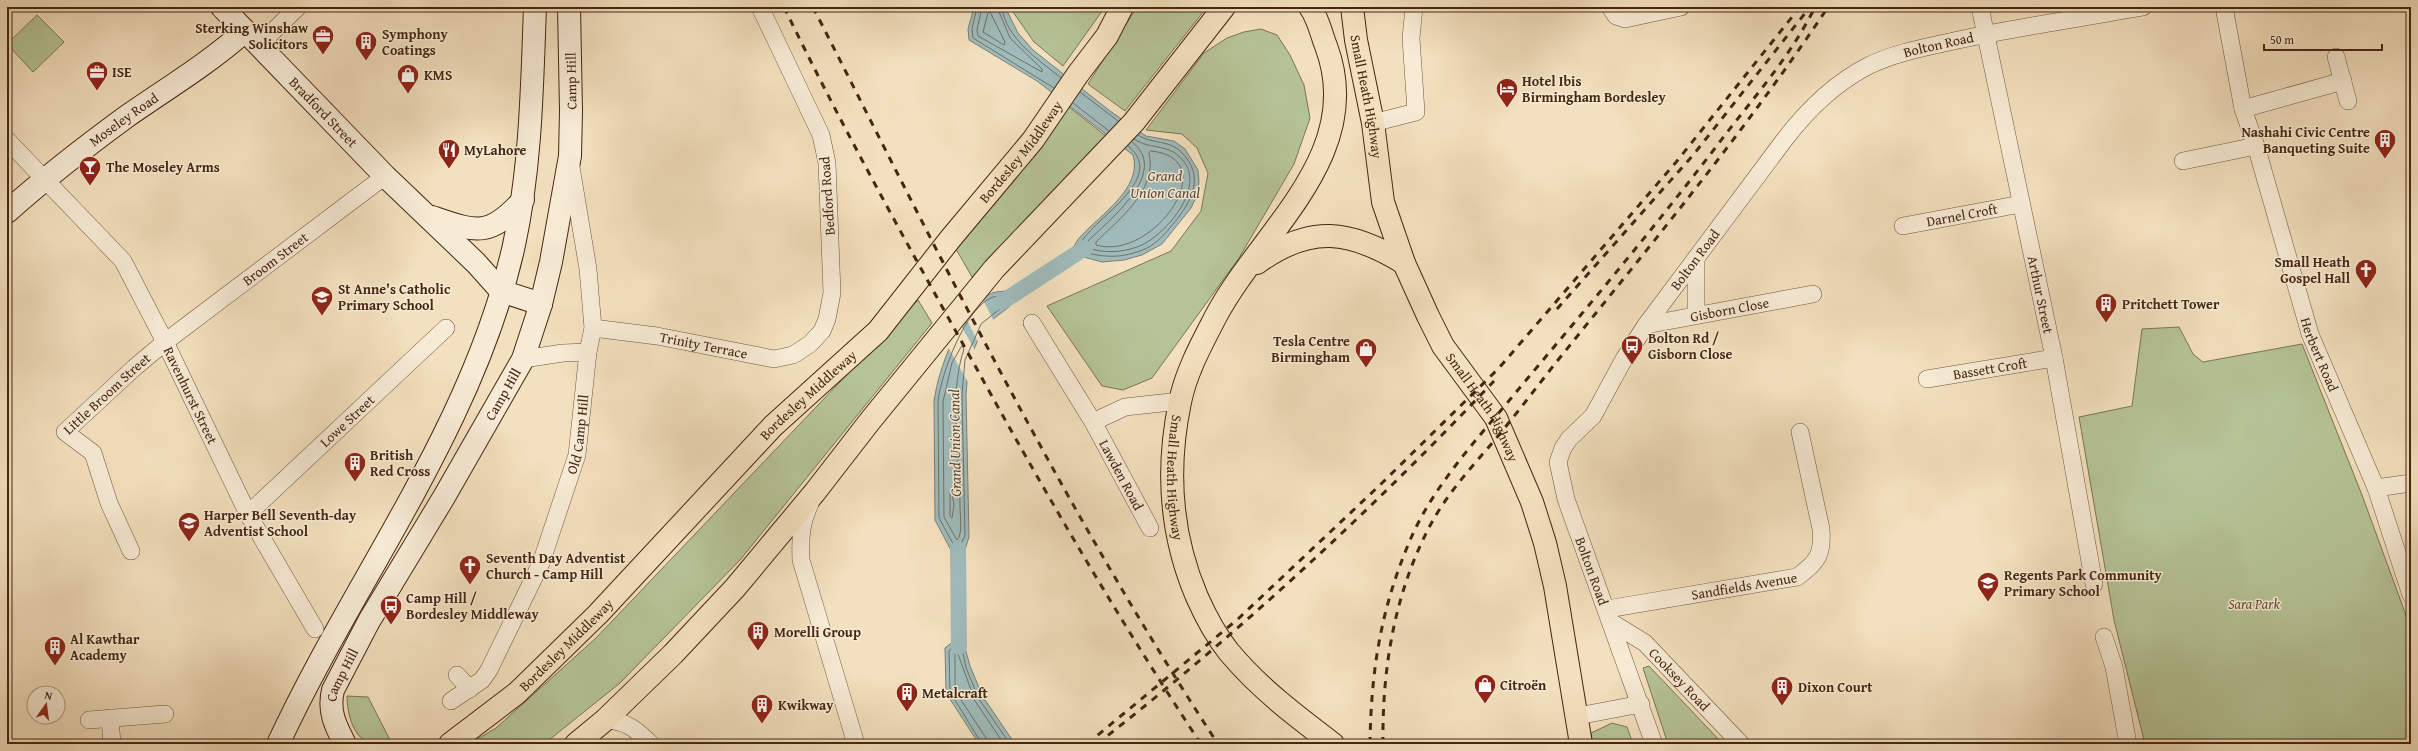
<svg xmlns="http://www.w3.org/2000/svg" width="2418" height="751" font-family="'Gentium Book Plus',serif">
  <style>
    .green { fill: #b5c396; stroke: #7d7454 }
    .water { fill: #9fbbbb; stroke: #7b7f77 }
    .pier { fill: #f3e0be }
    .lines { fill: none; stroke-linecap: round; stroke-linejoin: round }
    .shore { stroke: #727066; stroke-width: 1 }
    .canal { stroke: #9fbbbb; stroke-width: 16 }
    .street-casing { stroke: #70543d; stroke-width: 18 }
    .secondary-casing { stroke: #452612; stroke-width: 24 }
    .highway-casing { stroke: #452612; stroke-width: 24 }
    .street { stroke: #f7ebd5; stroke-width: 17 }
    .secondary { stroke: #f7ebd5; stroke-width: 22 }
    .highway { stroke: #f3e0be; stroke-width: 22 }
    .rail { stroke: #452612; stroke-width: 3; stroke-dasharray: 7 7; stroke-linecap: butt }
    .labels { text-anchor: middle; stroke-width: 3; stroke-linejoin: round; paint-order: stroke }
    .poi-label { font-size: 14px; font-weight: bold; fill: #452612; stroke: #f7ebd5; text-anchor: start }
    .street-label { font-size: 14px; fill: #452612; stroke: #f7ebd5 }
    .park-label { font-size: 14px; font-style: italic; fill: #614d33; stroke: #f7ebd5 }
    .water-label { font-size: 15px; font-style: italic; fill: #5c4b3c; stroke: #f7ebd5 }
  </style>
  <rect width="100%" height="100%" fill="#f3e0be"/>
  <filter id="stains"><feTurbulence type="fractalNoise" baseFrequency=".005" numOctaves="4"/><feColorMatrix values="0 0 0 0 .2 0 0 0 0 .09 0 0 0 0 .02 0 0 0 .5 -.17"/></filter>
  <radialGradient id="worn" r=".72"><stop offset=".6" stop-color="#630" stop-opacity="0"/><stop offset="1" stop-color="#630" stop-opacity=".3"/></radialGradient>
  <g class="green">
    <polygon points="1012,7 1105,7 1063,66 1034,42 1013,12"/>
    <polygon points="1137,7 1207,7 1125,111 1088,84"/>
    <polygon points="37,15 64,42 33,72 7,44"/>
    <polygon points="1261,29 1277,35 1290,55 1304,85 1310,118 1294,164 1239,258 1152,378 1123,390 1102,386 1047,306 1171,251 1201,211 1208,173 1197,148 1182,134 1146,130 1204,53 1227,38 1244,32"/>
    <polygon points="1069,107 1107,137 972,277 956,249"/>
    <polygon points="918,300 932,323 740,560 620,683 544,744 469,744 496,728 596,638"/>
    <polygon points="2179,327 2193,354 2203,362 2302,344 2362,495 2411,629 2411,738 2394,744 2145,744 2114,620 2079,417 2132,406 2142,329"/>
    <polygon points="1649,666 1723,744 1668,744 1643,668"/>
    <path d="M347,696L368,697L392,744C386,744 379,745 373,744C353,740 347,713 347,696Z"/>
    <polygon points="1612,723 1627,727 1633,744 1593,744 1591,733"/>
  </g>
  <g class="water">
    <path d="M974,7H1005L1018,33L1033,50L1110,111L1146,136L1174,141L1185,149L1198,170L1199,182L1197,195L1191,208L1162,244L1142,255L1124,260L1102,262L1080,256L1067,260C1072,252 1075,242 1081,236C1100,215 1143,188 1133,155L1037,81L969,40L968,29Z"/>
    <path d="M1020,290L1009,307L984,326L969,361L966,394L969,537L958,571L953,554L935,520L934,401C939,367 959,312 990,294C997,290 1012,292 1020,290Z"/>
    <polygon points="959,626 970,666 983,697 1015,744 979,744 946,693 945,648 954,641"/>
  </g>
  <g class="pier">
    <polygon points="982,298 994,321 986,328 978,342 965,316"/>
    <polygon points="960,324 975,350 969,384 948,347"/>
  </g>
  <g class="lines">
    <g class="shore">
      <polyline points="977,7 972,29 973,38 1054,88"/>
      <polyline points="982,7 977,30 978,36 1042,72 1042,69 1010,38 997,7"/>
      <path d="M1002,7C1005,38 1039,60 1061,78"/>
      <polygon points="990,12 1005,42 1004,45 983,32 988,13"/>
      <polyline points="1080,92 1118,121"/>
      <polyline points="1073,103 1109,131"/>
      <path d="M1132,142C1171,172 1109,220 1087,242V248C1104,253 1120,253 1137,247C1163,238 1204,191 1185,163C1170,142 1152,151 1134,139"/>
      <path d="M1128,146C1174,182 1072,229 1080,251C1101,257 1118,259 1140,251C1155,246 1164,235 1174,223C1192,201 1205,176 1182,153C1170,139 1152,145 1138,135"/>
      <path d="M1151,151C1226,158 1153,262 1096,245V242C1119,219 1158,190 1149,153Z"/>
      <path d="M1008,297L1006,304L981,324L965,360L962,394L965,536L957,551L939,518L938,401C941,375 965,307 993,297C997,296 1004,297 1008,297Z"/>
      <path d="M962,346L964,349C948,396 960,458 960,507C960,516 963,534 957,540L944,517L943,402L952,363Z"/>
      <polygon points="952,492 954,505 952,518 950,516 950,494"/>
      <polyline points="982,744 950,692 949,651 958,642 961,643 966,668 979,699 1010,744"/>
      <polyline points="987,744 986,738 955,691 955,653 958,654 975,701 1004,744"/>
    </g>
    <g class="canal">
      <polyline points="1002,302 1085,248"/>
      <polyline points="958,549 959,647"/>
    </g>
    <g class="street-casing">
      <g id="street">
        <polyline points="1610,7 1616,16 1625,19 1681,7"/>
        <path id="s1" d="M1980,7L2054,358L2094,584"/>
        <path id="s2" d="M2224,7L2243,109L2256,146L2310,334L2376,488L2411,595"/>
        <polyline points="259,45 298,7"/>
        <polyline points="2336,57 2348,101"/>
        <polyline points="2243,109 2343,81"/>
        <polyline points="1373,123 1416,112 1411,38 1414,7"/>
        <path id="s3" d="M7,140L123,261L165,342L248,514L315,629"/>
        <polyline points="2183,161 2256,146"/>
        <path id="s4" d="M1903,226L2021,204"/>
        <polyline points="1696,315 1696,260"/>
        <polyline points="1032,323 1093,422 1125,407 1180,401"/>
        <path id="s5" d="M1646,325L1813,294"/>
        <path id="s6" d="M593,328L657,336L774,359L793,355L810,344L822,331L827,319L832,293L827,163L821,135L760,7"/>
        <polyline points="523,359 563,353 588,352"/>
        <path id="s7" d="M1927,379L2054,358"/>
        <path id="s8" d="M1093,422L1150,528"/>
        <polyline points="2376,488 2411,483"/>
        <path d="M810,504C801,523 800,538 801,560L856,744"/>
        <path id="s9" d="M248,514L446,328"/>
        <path id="s10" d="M131,551L109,503L93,453L65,432L134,368L165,342L385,176"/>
        <path id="s11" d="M1607,609L1797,577C1818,562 1823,554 1821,529L1800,432"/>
        <path id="s12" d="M1611,622L1645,643L1741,744"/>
        <polyline points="2104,637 2114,667 2128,744"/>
        <polyline points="457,675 470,689"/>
        <path id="s13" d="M451,701L482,680L489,670L541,563L577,455L588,352L593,328L588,269L571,167"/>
        <polyline points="1574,715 1583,715 1641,704"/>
        <polyline points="110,718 112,744"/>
        <polyline points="89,720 165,714"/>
        <path d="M605,720C625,720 637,730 651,744"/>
        <path id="s14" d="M1654,744L1566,499L1558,462L1563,448L1569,439L1593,416L1624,359L1646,325L1785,139C1808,109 1835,83 1868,66C1896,52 1928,47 1958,40C2019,27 2081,18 2143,7"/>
      </g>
    </g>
    <g class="secondary-casing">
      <g id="secondary">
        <path id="s15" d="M222,7L385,176L476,263L501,291"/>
        <path id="s16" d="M7,212C45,178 85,147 126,117C166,89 208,64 245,31"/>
        <path d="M432,217C476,232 489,238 523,200"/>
        <polyline points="501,291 541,304"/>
        <path d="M278,744C355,578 474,426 514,245C531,166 532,87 535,7"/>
        <path id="s17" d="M345,744C335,725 328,711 333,690L369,621L444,497L523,359L541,304L551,262L570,156L571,111L569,7"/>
      </g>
    </g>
    <g class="highway-casing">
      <g id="highway">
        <path id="s18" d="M1310,7C1318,18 1321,33 1326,46C1367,154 1261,231 1216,316C1202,343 1186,372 1180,402C1166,469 1170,534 1197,597C1205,615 1216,636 1229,652C1259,688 1296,716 1333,744"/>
        <path id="s19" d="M1352,7L1356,40L1373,123L1383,202L1404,263L1428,316L1443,346L1496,418L1532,502L1545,543L1555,586L1581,744"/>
        <path d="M1257,263C1311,224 1350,230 1404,263"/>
        <path id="s20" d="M450,744L517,693L598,614L773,426L878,331L951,238L1033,140L1078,74L1107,36L1122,7"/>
        <polyline points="576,744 605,720 673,654 735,588 815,492 870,421 994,269 1134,122 1224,7"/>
      </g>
    </g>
    <use href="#street" class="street"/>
    <use href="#secondary" class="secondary"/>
    <use href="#highway" class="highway"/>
    <g class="rail">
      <path d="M784,7C844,131 911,251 978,371C1048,498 1121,623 1201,744"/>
      <path d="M813,7C940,257 1064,509 1218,744"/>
      <polyline points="1557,309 1694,154 1810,7"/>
      <polyline points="1087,744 1238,619 1381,484 1499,368 1677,161 1800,7"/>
      <path d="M1097,744C1238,634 1371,511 1494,381"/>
      <path d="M1370,744C1371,670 1381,607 1411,538C1436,481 1483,433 1522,385C1591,303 1660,221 1725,135C1756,95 1791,55 1814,9"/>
      <path d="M1383,744C1382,667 1395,590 1432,522C1447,495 1468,471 1488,448C1511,421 1532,393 1554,365C1648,248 1745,132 1828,7"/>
    </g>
  </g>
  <defs>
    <g id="office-pin" transform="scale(1.15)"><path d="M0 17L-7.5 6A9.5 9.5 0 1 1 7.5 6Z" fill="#8f2418" stroke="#f7ebd5"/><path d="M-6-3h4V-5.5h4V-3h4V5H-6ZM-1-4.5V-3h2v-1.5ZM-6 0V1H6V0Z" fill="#fff"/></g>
    <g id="building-pin" transform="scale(1.15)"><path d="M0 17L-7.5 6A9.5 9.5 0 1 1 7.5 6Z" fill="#8f2418" stroke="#f7ebd5"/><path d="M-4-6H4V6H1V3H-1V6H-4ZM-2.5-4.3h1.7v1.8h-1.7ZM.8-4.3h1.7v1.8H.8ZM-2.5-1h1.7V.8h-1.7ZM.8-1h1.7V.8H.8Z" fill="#fff"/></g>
    <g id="shop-pin" transform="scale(1.15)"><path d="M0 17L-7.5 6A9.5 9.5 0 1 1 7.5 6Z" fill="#8f2418" stroke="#f7ebd5"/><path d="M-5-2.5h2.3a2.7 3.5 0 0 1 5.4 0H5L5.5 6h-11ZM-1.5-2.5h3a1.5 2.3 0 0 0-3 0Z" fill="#fff"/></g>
    <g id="hotel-pin" transform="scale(1.15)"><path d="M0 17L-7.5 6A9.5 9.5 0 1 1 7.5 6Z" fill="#8f2418" stroke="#f7ebd5"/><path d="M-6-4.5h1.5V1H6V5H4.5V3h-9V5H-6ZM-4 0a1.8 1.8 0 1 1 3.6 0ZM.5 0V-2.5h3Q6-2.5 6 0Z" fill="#fff"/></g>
    <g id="restaurant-pin" transform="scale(1.15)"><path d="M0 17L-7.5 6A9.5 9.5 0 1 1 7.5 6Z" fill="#8f2418" stroke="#f7ebd5"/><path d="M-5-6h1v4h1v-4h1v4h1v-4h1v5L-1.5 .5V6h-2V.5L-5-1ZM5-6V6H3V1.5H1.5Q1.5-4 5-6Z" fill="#fff"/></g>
    <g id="bar-pin" transform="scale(1.15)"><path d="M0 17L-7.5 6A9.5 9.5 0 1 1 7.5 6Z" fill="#8f2418" stroke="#f7ebd5"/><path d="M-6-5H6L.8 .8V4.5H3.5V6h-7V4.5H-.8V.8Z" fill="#fff"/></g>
    <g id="church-pin" transform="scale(1.15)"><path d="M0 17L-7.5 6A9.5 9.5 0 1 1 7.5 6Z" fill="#8f2418" stroke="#f7ebd5"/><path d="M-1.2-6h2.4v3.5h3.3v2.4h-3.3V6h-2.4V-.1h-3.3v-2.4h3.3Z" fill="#fff"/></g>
    <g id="school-pin" transform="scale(1.15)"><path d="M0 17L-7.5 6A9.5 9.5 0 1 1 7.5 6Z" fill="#8f2418" stroke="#f7ebd5"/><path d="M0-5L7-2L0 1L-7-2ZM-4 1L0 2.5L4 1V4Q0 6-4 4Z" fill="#fff"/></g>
    <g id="bus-pin" transform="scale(1.15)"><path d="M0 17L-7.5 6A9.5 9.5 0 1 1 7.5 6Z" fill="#8f2418" stroke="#f7ebd5"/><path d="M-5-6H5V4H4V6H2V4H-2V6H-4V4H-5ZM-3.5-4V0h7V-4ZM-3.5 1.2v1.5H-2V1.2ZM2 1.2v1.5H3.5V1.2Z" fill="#fff"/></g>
  </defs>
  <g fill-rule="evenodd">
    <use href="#office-pin" x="323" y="36"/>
    <use href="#building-pin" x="366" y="42"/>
    <use href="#office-pin" x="97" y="72"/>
    <use href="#shop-pin" x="408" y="75"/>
    <use href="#hotel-pin" x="1507" y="89"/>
    <use href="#building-pin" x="2385" y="140"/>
    <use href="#restaurant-pin" x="449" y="150"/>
    <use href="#bar-pin" x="90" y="167"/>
    <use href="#church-pin" x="2366" y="270"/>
    <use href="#school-pin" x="322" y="297"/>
    <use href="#building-pin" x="2106" y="304"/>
    <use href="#bus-pin" x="1632" y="346"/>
    <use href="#shop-pin" x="1366" y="349"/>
    <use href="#building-pin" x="355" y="463"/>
    <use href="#school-pin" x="189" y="523"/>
    <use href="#church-pin" x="470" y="566"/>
    <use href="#school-pin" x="1988" y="583"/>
    <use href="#bus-pin" x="391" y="606"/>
    <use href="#building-pin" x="758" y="632"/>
    <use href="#building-pin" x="55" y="647"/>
    <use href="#shop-pin" x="1485" y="685"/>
    <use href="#building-pin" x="1782" y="687"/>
    <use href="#building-pin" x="907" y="693"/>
    <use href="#building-pin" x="762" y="705"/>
  </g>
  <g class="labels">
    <g class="poi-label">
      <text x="308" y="33" text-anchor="end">Sterking Winshaw<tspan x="308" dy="16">Solicitors</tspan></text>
      <text x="382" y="39">Symphony<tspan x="382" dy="16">Coatings</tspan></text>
      <text x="112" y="77">ISE</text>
      <text x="424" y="80">KMS</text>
      <text x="1522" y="86">Hotel Ibis<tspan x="1522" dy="16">Birmingham Bordesley</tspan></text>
      <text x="2370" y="137" text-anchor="end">Nashahi Civic Centre<tspan x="2370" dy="16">Banqueting Suite</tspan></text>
      <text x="464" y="155">MyLahore</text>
      <text x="106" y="172">The Moseley Arms</text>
      <text x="2350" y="267" text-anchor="end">Small Heath<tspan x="2350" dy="16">Gospel Hall</tspan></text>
      <text x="338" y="294">St Anne's Catholic<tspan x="338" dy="16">Primary School</tspan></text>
      <text x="2122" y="309">Pritchett Tower</text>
      <text x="1648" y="343">Bolton Rd /<tspan x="1648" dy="16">Gisborn Close</tspan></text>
      <text x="1350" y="346" text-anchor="end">Tesla Centre<tspan x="1350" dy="16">Birmingham</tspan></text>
      <text x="370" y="460">British<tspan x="370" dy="16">Red Cross</tspan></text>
      <text x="204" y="520">Harper Bell Seventh-day<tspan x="204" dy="16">Adventist School</tspan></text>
      <text x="486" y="563">Seventh Day Adventist<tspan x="486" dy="16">Church - Camp Hill</tspan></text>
      <text x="2004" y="580">Regents Park Community<tspan x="2004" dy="16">Primary School</tspan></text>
      <text x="406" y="603">Camp Hill /<tspan x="406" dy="16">Bordesley Middleway</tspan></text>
      <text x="774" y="637">Morelli Group</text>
      <text x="70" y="644">Al Kawthar<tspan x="70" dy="16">Academy</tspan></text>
      <text x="1500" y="690">Citroën</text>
      <text x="1798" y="692">Dixon Court</text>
      <text x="922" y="698">Metalcraft</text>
      <text x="778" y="710">Kwikway</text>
    </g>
    <g class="street-label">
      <text dy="5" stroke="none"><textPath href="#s14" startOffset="880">Bolton Road</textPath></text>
      <text transform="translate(571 81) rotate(-91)" y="5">Camp Hill</text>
      <text dy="5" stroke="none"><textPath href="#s19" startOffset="91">Small Heath Highway</textPath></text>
      <text dy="5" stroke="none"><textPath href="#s15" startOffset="146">Bradford Street</textPath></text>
      <text dy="5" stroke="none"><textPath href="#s16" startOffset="149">Moseley Road</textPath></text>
      <text dy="5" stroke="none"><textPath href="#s20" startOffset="825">Bordesley Middleway</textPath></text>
      <text transform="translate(827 196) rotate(-94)" y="5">Bedford Road</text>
      <text dy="5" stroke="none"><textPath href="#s4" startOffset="60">Darnel Croft</textPath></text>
      <text dy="5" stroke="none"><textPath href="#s10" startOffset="413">Broom Street</textPath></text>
      <text dy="5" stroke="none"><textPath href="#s14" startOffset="544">Bolton Road</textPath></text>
      <text dy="5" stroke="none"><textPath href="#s1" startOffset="294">Arthur Street</textPath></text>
      <text dy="5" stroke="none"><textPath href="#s5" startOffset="85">Gisborn Close</textPath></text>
      <text dy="5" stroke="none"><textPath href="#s6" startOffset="112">Trinity Terrace</textPath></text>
      <text dy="5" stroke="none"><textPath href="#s2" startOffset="361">Herbert Road</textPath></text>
      <text dy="5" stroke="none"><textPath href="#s7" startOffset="64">Bassett Croft</textPath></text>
      <text dy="5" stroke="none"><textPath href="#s10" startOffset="197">Little Broom Street</textPath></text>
      <text dy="5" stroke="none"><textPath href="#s17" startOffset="398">Camp Hill</textPath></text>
      <text dy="5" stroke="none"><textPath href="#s3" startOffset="318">Ravenhurst Street</textPath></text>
      <text dy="5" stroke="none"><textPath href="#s20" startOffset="501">Bordesley Middleway</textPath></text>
      <text dy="5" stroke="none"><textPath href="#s19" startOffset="427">Small Heath Highway</textPath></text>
      <text dy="5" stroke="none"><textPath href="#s9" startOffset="136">Lowe Street</textPath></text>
      <text dy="5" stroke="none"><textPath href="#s13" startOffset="303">Old Camp Hill</textPath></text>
      <text dy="5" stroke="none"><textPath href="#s8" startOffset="60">Lawden Road</textPath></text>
      <text dy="5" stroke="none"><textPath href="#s18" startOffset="517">Small Heath Highway</textPath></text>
      <text transform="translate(1592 571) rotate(70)" y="5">Bolton Road</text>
      <text dy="5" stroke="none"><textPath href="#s11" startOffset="139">Sandfields Avenue</textPath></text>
      <text dy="5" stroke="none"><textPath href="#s20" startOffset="153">Bordesley Middleway</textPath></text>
      <text dy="5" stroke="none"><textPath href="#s17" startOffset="74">Camp Hill</textPath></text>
      <text dy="5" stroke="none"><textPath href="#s12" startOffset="90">Cooksey Road</textPath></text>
    </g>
    <g class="park-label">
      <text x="2254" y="609">Sara Park</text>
    </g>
    <g class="water-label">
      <text x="1165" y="181">Grand<tspan x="1165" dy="17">Union Canal</tspan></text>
      <text transform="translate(955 443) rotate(-91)" y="5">Grand Union Canal</text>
    </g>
  </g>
  <rect width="2418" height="751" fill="none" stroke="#f3e0be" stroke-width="24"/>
  <rect x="8" y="8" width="2402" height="735" fill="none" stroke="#452612" stroke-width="2"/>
  <rect x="12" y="12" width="2394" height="727" fill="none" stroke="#452612"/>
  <g transform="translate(46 705) rotate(14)"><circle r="19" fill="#f7ebd5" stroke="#b09c87"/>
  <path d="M0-3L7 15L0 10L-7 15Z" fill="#8f2418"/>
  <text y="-6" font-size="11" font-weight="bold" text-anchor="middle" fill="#452612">N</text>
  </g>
  <path d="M2264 44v6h118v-6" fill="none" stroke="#452612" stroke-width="2"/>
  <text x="2270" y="44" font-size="12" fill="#452612" stroke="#f7ebd5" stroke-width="3" paint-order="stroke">50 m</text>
  <rect width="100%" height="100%" filter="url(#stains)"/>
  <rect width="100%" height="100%" fill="url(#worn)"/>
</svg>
